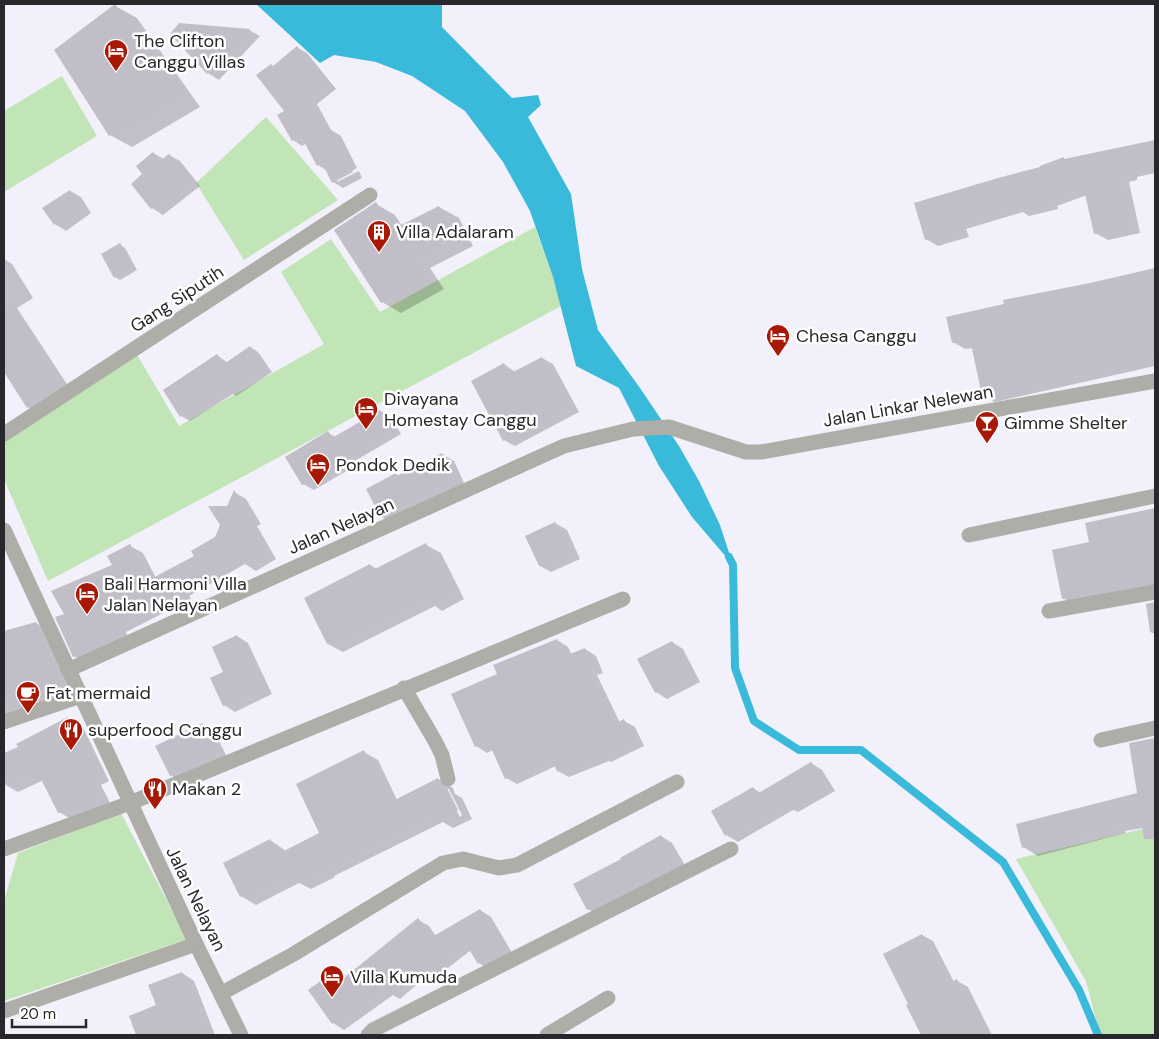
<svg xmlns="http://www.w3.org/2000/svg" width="1159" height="1039" font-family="'DM Sans',sans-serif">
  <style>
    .green { fill: #c1e5b6 }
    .water { fill: #3abada }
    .shadow { fill: #0003; fill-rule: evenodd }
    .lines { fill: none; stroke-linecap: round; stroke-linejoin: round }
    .stream { stroke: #3abada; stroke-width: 8 }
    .building { fill: #c1bec8 }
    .minor { stroke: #aeada8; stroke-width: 15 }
    .labels { text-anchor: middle; stroke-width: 5; stroke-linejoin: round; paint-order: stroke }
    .poi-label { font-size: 18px; fill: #28272b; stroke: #fff; text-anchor: start }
    .street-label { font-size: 18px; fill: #28272b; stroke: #fff }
  </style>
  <rect width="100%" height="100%" fill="#f2f0fa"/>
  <g class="green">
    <polygon points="62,76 97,136 4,192 4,111"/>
    <polygon points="266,117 338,200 244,260 196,183"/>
    <polygon points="535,227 553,277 561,306 48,581 4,479 4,438 133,348 179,426 324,344 281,272 331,239 380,312"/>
    <polygon points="121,813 187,939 4,1001 4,901 18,853"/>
    <polygon points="1155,826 1155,1035 1100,1035 1086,981 1016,859"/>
  </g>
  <polygon class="water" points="256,4 442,4 442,27 512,98 538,95 541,105 528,117 571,194 582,269 598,330 640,388 679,446 699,481 720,525 733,565 692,517 659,466 619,388 576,366 553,277 530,211 503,162 465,111 412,76 376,62 334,55 320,63"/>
  <g class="shadow">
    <polygon points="115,6 137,18 200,107 132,147 110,135"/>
    <polygon points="180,24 249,30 260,36 219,80 208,73 172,34"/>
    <polygon points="298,48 307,53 336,89 317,104 331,130 341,136 357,168 337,179 337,182 359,171 362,178 343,188 333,182 326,170 318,165 307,143 302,146 293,140 274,67"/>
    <polygon points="1155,141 1155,173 1137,177 1137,180 1129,182 1140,233 1108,240 1095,233 1087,195 1057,206 1058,209 1029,216 1023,212 966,229 969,237 938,246 926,239 1066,160"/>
    <polygon points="153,153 164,159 169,155 180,161 200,186 163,215 152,208 144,175"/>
    <polygon points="70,191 81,197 91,213 66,231 55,224"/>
    <polygon points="376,204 395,215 402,226 439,207 459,218 473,246 430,268 444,289 401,313 382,302"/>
    <polygon points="120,245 125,248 137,270 120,280 115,277"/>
    <polygon points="4,259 12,264 33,298 17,308 74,395 43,415 28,407 4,370"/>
    <polygon points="1155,270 1155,366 995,402 983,395 973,348 965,349 953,342 1090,285"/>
    <polygon points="250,347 258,352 272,372 236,396 233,394 190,421 181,416 217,355 228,363"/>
    <polygon points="542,358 553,364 579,412 515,446 504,440 504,364 515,372"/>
    <polygon points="380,411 391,418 401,434 353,462 355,466 314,490 303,484 328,433 336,437"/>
    <polygon points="442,454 454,461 464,483 393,524 382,517 396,474 399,476"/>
    <polygon points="234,492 246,499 261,524 257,526 276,559 256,571 245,564 189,596 191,599 126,632 131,644 87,664 74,656 56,618 66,615 114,566 130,546 143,553 156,578 196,557 216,538"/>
    <polygon points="1155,510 1155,591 1075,605 1063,598 1090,543 1086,524"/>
    <polygon points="555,523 567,530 580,559 551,572 540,566 527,537"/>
    <polygon points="426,545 441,553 464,599 442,611 435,606 343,652 328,644 370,565 377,569"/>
    <polygon points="1155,602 1155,634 1150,632 1146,604"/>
    <polygon points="36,623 53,633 78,696 4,717 4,632"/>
    <polygon points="237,636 248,643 272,694 235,712 224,705 225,672"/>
    <polygon points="557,640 568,647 572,655 585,649 596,656 603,673 597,675 620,723 624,721 635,727 644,746 611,762 609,761 569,777 558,771 556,766 517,784 506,778 493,750 487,753 476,746 498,675"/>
    <polygon points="672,642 683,649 700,682 667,699 656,692"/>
    <polygon points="68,719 83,727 109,781 101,785 110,803 74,821 59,812 44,780 18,792 4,784 4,755 20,748"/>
    <polygon points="203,724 214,731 228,759 182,782 171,775"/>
    <polygon points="1155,739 1155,826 1125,831 1126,833 1038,856 1023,847 1138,794 1131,744"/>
    <path d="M364,752L378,760L397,800L438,779L453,788L455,794L462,798L472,819L453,828L443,822L334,876L335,877L311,889L299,883L256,905L241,896L270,840L286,851L321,833ZM446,789H449L462,815L460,817Z"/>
    <polygon points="811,763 822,770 835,791 798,812 793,810 738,842 726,835 753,788 761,793"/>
    <polygon points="661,836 672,843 686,867 599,916 588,909 623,860"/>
    <polygon points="480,910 491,917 514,956 490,970 479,963 471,950 434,979 428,975 400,999 393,995 344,1030 333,1023 310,990 332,974 343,981 418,920 429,926 436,936"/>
    <polygon points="922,935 933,941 954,982 957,981 968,987 992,1035 923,1035 908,1006 910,1004"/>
    <polygon points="182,973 194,981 215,1035 137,1035 130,1017 158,1006"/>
  </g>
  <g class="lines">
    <polyline class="stream" points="729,557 733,565 735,668 754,721 799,750 861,750 1003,862 1079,990 1098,1035"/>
  </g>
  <g class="building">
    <polygon points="115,4 179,94 109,136 54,50"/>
    <polygon points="179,23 250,29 207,74 170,34"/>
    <polygon points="297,46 327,83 308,98 326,132 331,129 353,172 332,183 322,163 317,166 301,136 292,141 277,115 284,111 256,75 271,64 273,66"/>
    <polygon points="1155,140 1155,164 1125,170 1126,174 1117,176 1128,226 1094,234 1083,185 1045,199 1046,202 1016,210 1015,204 955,223 957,230 925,240 914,203 998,178 1040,167 1040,166 1064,157 1064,159"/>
    <polygon points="153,152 160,161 169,154 189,179 151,209 131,184 142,174 136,166"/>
    <polygon points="70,190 81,207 54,225 42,208"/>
    <polygon points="376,202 393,229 439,206 454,235 411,257 425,278 381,303 334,230"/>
    <polygon points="120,243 133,267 114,278 101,254"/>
    <polygon points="1155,268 1155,355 1151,356 1151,358 982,396 970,339 952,343 946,317 1004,304 1003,300 1090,283"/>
    <polygon points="4,300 60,386 27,408 4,372"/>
    <polygon points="250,346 265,367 227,392 225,389 180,417 163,390 217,354 224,364"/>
    <polygon points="542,357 568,405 503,441 471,381 504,363 509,374"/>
    <polygon points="380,410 391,428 343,456 345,459 302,485 285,457 328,431 332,438"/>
    <polygon points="442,453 454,477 409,499 411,503 381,518 366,489 396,473 397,476"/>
    <polygon points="234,490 249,516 245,519 264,552 243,564 237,555 177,589 179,591 114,625 119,636 73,657 55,617 64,614 51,591 112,565 107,556 130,544 149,580 194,556 191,551 215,537 220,525 208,506 227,506"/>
    <polygon points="1155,508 1155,583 1062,599 1052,550 1089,542 1085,523"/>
    <polygon points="555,522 569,552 539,566 525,536"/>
    <polygon points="426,543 450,590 426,603 423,596 327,644 304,598 370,564 373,570"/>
    <polygon points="36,622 59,670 62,687 4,703 4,631"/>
    <polygon points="237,635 261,688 223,706 210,678 223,672 212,647"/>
    <polygon points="557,639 565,656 585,648 593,667 587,669 614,724 624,719 634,740 599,757 598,755 557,772 552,757 505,779 488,741 475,747 451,694 497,674 493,665"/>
    <polygon points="672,641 690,675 655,693 637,659"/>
    <polygon points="68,717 95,772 87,777 96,795 58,813 36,769 4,783 4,753 18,747 16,744"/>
    <polygon points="203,723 217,753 192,765 193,767 170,776 155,746"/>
    <polygon points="1155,738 1155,839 1144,839 1141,818 1112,823 1112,825 1022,848 1016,824 1137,793 1129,743"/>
    <polygon points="364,750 389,803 438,778 441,785 447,788 458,810 438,821 433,812 320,867 321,869 295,882 290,872 240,897 223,863 270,839 278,854 319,833 296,784"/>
    <polygon points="811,762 824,784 786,807 783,803 725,836 711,811 753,787 757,794"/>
    <polygon points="661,835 675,860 628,888 628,889 587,910 573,884 621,859 620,858"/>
    <polygon points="480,909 504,950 478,964 464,941 422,974 418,968 388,993 383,988 332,1024 308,990 332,973 339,982 418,918 432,937"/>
    <polygon points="922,934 948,984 957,979 985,1035 921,1035 906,1005 908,1004 883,954"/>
    <polygon points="182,972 206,1035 136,1035 129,1016 156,1005 148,985"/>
  </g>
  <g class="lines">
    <g class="minor">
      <polyline points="4,434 370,195"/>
      <polyline points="4,530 196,944 241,1035"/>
      <polyline points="969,535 1155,496"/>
      <polyline points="1049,611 1155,592"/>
      <polyline points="68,670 564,446 633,429 669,427 746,452 761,452 1155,381"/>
      <polyline points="404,688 435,741 442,755 448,779"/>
      <polyline points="4,722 81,696"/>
      <polyline points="1101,740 1155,728"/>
      <polyline points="4,849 130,803 623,599"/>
      <polyline points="222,993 292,955 443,863 463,859 499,868 517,865 677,782"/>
      <polyline points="4,1011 196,944"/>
      <polyline points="368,1035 373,1030 731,849"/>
      <polyline points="547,1035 608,998"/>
    </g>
  </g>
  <defs>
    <g id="hotel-pin" transform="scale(1.25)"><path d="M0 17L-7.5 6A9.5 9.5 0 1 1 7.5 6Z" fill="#a91805" stroke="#fff"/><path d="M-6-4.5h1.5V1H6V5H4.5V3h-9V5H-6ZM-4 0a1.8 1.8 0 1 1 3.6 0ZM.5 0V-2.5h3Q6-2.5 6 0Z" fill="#fff"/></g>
    <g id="building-pin" transform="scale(1.25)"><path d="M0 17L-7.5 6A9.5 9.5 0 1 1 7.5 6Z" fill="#a91805" stroke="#fff"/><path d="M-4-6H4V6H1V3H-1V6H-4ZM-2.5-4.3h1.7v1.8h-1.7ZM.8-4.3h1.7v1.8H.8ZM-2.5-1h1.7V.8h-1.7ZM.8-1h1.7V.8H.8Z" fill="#fff"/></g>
    <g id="bar-pin" transform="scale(1.25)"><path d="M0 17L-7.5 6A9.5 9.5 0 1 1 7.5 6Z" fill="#a91805" stroke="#fff"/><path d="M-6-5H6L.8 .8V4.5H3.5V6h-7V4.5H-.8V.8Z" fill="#fff"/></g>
    <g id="cafe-pin" transform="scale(1.25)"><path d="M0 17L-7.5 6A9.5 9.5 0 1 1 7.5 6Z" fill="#a91805" stroke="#fff"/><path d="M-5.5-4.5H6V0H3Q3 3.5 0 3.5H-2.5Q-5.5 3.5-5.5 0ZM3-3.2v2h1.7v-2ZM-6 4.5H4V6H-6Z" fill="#fff"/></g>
    <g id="restaurant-pin" transform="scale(1.25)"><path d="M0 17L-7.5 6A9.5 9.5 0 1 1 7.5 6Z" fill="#a91805" stroke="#fff"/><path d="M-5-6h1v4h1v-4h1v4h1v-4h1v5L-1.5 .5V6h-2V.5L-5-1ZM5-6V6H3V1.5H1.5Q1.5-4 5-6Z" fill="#fff"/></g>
  </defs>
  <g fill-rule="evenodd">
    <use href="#hotel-pin" x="116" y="51"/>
    <use href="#building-pin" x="379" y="232"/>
    <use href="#hotel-pin" x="778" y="336"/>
    <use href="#hotel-pin" x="366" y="409"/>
    <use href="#bar-pin" x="987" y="423"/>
    <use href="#hotel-pin" x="318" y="465"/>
    <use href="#hotel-pin" x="87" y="594"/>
    <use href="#cafe-pin" x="28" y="693"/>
    <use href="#restaurant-pin" x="71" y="730"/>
    <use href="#restaurant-pin" x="155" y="789"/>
    <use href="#hotel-pin" x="332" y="977"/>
  </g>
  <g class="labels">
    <g class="poi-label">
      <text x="134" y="47">The Clifton<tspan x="134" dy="21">Canggu Villas</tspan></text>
      <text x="396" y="238">Villa Adalaram</text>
      <text x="796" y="342">Chesa Canggu</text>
      <text x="384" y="405">Divayana<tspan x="384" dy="21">Homestay Canggu</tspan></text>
      <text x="1004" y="429">Gimme Shelter</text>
      <text x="336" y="471">Pondok Dedik</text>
      <text x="104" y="590">Bali Harmoni Villa<tspan x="104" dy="21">Jalan Nelayan</tspan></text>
      <text x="46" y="699">Fat mermaid</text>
      <text x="88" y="736">superfood Canggu</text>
      <text x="172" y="795">Makan 2</text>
      <text x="350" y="983">Villa Kumuda</text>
    </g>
    <g class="street-label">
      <text transform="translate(177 299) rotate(-33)" y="6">Gang Siputih</text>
      <text transform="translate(908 406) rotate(-10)" y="6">Jalan Linkar Nelewan</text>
      <text transform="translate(341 526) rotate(-24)" y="6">Jalan Nelayan</text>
      <text transform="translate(196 899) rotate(64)" y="6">Jalan Nelayan</text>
    </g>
  </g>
  <rect width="1159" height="1039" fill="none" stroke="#28272b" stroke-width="10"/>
  <path d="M12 1019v8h74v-8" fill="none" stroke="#28272b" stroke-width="2.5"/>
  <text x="20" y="1019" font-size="15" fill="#28272b" stroke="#ffffff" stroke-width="4" paint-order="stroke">20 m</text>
</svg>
